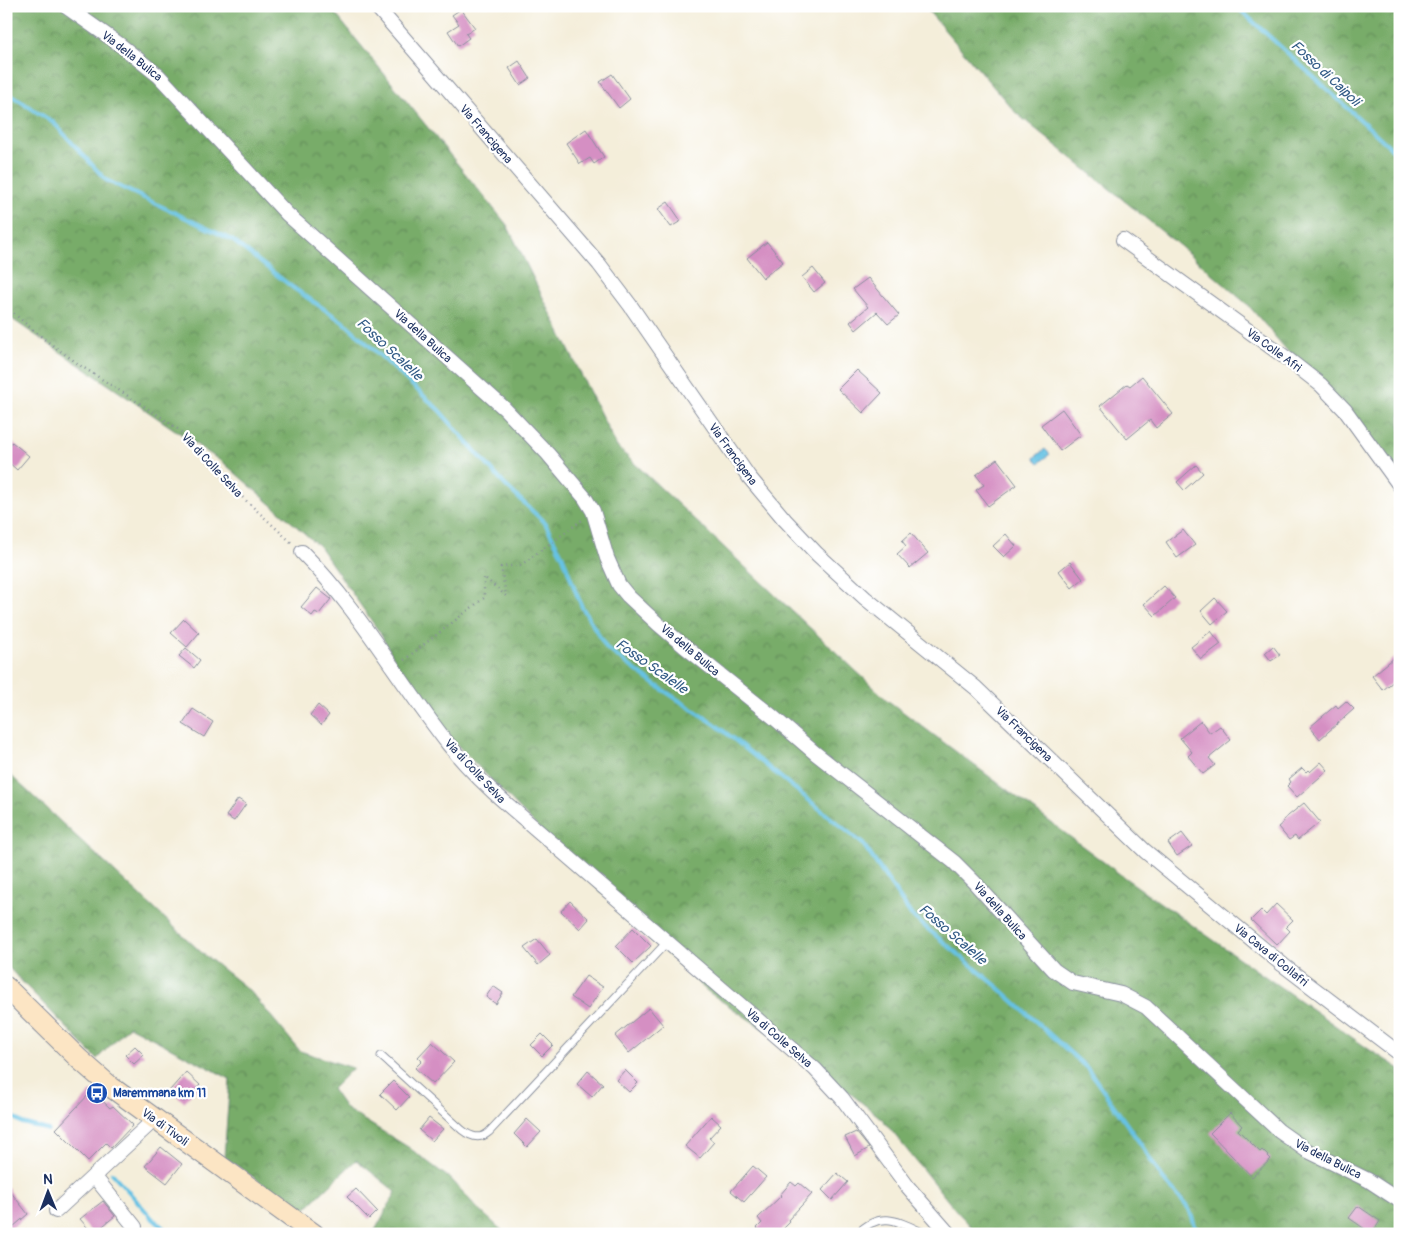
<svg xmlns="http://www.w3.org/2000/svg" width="1406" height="1240" font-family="Pangolin,sans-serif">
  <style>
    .forest { fill: url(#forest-crowns); stroke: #4a6e64 }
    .water { fill: #66c2e4; stroke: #4078a1 }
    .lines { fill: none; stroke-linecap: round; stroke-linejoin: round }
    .stream { stroke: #66c2e4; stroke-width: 4 }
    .building { fill: #d58fc3 }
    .lane-casing { stroke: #888e9c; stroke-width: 9 }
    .street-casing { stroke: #888e9c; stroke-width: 16 }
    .secondary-casing { stroke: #888e9c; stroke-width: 22 }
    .path { stroke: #888e9c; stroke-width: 2.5; stroke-dasharray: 1 4; stroke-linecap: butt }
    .lane { stroke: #fff; stroke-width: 7 }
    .street { stroke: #fff; stroke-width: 14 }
    .secondary { stroke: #fce5c4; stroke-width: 20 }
    .labels { text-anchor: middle; stroke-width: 4.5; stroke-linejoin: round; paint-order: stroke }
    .street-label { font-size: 12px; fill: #1b2f5e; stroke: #fff }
    .transit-label { font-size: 12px; font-weight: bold; fill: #164399; stroke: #fff; text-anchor: start }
    .water-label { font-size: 14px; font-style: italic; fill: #325b86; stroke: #fff }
  </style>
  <defs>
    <pattern id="forest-crowns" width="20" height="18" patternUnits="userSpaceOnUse" patternTransform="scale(1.25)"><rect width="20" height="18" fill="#78ac69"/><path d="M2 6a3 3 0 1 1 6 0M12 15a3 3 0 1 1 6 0" fill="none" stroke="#628c5a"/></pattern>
  </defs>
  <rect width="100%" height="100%" fill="#fff"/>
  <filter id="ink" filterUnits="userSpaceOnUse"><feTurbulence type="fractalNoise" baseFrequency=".02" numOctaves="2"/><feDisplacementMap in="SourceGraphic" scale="10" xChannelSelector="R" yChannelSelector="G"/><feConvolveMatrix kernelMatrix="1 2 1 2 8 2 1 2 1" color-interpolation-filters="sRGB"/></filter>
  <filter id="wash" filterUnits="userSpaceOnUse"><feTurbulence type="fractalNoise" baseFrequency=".0096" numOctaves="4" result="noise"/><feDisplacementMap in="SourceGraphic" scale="20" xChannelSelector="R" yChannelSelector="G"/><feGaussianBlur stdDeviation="1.12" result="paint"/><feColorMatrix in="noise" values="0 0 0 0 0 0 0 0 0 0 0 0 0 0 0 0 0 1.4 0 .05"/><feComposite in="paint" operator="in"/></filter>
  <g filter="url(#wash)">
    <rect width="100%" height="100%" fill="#f4eeda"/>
    <g class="forest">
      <polygon points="6,6 329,6 507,225 617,447 887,700 1125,878 1370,1050 1400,1069 1400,1234 978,1234 953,1207 882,1119 809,1060 707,991 593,884 420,707 380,633 319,546 225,464 6,315"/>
      <polygon points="924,6 1400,6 1400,483 1249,306 1180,246 1016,113"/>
      <polygon points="6,771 201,952 250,991 300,1051 353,1068 332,1089 346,1109 408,1147 452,1180 477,1208 506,1234 373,1234 396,1192 356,1160 303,1211 224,1157 230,1079 129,1026 97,1059 6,965"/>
    </g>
    <polygon class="water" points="1045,449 1050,454 1039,463 1034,458"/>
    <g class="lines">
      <g class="stream">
        <polyline points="1236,6 1400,156"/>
        <polyline points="6,92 54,123 106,180 232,240 292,287 346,324 439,410 505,485 545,523 563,557 575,590 582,607 607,649 657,686 715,724 863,844 912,916 998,987 1088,1069 1142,1146 1163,1179 1189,1209 1198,1234"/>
        <polyline points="6,1112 22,1123 48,1130"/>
        <polyline points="112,1173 153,1219 171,1234"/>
      </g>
    </g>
    <g id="blocks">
      <g class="building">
        <polygon points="461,9 475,28 466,34 469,38 458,46 448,31 459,24 452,15"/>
        <polygon points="519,61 530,78 520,85 509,68"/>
        <polygon points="612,74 630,99 619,108 600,82"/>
        <polygon points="586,129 604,157 594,164 590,158 580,164 566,143"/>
        <polygon points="668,202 681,221 671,227 658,209"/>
        <polygon points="767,242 783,262 763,278 747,258"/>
        <polygon points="813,268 825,283 814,292 802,277"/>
        <polygon points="868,278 899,315 888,324 877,312 856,330 850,322 868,307 853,289"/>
        <polygon points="857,370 882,393 863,413 838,389"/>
        <polygon points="1142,376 1173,414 1156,428 1150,420 1127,439 1100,406 1127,384 1130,386"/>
        <polygon points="1062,409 1081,435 1060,451 1041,425"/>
        <polygon points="12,442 29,456 17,470 6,460 6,449"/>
        <polygon points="997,459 1017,485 988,506 976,490 984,485 976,475"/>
        <polygon points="1196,465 1203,473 1184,490 1177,482"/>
        <polygon points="1183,530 1195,545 1177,558 1166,542"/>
        <polygon points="911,533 928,553 910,568 897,554 906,546 902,541"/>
        <polygon points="1006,534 1016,546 1004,557 993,546"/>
        <polygon points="1070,562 1083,579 1072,588 1059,571"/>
        <polygon points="1164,586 1175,598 1155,616 1144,604"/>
        <polygon points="317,588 331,599 319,614 315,612 312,616 301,607"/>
        <polygon points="1215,598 1227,611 1212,624 1201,611"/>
        <polygon points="184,619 199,633 187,647 171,633"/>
        <polygon points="1211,631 1221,644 1201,659 1191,647"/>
        <polygon points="1273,646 1280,655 1271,661 1265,653"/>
        <polygon points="186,648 200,660 194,668 179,656"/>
        <polygon points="1394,658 1400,664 1400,676 1383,690 1372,676"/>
        <polygon points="1346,701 1354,709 1320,739 1310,727 1336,705 1338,708"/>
        <polygon points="318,705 329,715 321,725 310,715"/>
        <polygon points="193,709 213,722 204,737 183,724"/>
        <polygon points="1201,721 1210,733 1220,726 1231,740 1209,758 1215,765 1203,774 1188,756 1192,752 1180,738"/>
        <polygon points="1321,762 1328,770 1297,797 1287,786 1291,782 1289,779 1302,768 1306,772 1308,770 1310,772"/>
        <polygon points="238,799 246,804 234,821 226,816"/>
        <polygon points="1304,803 1320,822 1298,840 1295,836 1289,840 1278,827 1284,822 1283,820"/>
        <polygon points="1182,833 1192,846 1177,856 1168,843"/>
        <polygon points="570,901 589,919 580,929 561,911"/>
        <polygon points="1276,904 1293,920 1286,927 1290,931 1277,945 1251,920 1261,910 1266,915"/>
        <polygon points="633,928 651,946 633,963 616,946"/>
        <polygon points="537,939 550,955 538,965 524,948"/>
        <polygon points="586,976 603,987 588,1009 571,997"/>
        <polygon points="493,986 503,993 496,1004 486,997"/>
        <polygon points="649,1008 663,1025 629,1053 615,1036"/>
        <polygon points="542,1034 553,1045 542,1056 531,1045"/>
        <polygon points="432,1042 454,1062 433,1084 415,1068 422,1061 418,1057"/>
        <polygon points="135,1046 144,1055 134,1064 125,1055"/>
        <polygon points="625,1070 638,1083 629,1092 616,1080"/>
        <polygon points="588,1071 603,1084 592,1097 577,1084"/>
        <polygon points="186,1072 200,1085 184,1102 170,1090"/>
        <polygon points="393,1081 409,1097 397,1110 380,1094"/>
        <polygon points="92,1091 110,1108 113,1106 133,1125 111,1148 106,1143 88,1161 56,1129"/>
        <polygon points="1230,1113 1242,1126 1238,1130 1260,1152 1262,1150 1271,1159 1252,1177 1210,1133"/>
        <polygon points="711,1116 721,1125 709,1138 714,1142 700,1158 685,1146"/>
        <polygon points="429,1118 443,1129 432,1141 419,1130"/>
        <polygon points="527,1119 541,1132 527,1147 514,1134"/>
        <polygon points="856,1132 869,1148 855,1156 845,1137"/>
        <polygon points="161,1147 182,1164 167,1183 145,1166"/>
        <polygon points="753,1166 766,1177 744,1202 731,1191"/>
        <polygon points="837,1173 848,1182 832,1200 822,1190"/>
        <polygon points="791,1182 796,1186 799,1183 812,1194 788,1220 790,1222 778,1234 763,1234 757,1228 762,1223 758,1218 781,1196 780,1195"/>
        <polygon points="6,1186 28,1214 6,1233"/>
        <polygon points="356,1189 377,1211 369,1219 347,1197"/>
        <polygon points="103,1201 115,1216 93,1234 80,1219"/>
        <polygon points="1358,1206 1380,1221 1372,1234 1349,1218"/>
      </g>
    </g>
  </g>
  <g filter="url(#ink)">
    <use href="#blocks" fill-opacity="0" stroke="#888e9c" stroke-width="1"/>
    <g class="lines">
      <g class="lane-casing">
        <g id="lane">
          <path d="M381,1056L462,1130C471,1137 480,1140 489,1132L667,942"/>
          <path d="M857,1234C881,1209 900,1222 926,1234"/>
        </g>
      </g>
      <g class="street-casing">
        <g id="street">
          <polyline points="65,6 119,44 159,76 287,214 504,408 548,454 585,498 593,511 607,558 619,585 628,596 658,624 684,646 772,716 815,753 954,862 974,882 1054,970 1073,983 1121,994 1146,1007 1279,1131 1306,1150 1368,1180 1400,1201"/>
          <polyline points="376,6 599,264 630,305 749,477 785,520 817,554 865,598 976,688 1145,851 1283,965 1400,1054"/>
          <polyline points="1123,240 1289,360 1321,385 1345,410 1400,486"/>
          <path d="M302,552C359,609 399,682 449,745C467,767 487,787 508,805L815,1069L842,1098L908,1187L949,1234"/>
          <polyline points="94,1176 135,1227"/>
          <polyline points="56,1211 155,1119"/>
        </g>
      </g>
      <g class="secondary-casing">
        <polyline id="secondary" points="6,987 79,1059 111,1087 314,1234"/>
      </g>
      <g class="path">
        <polyline points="6,307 44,339 81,366 161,417 179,430 240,495 293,544"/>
        <polyline points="404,660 484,598 484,577 506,596 501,567 521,565 582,520"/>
      </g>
      <use href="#lane" class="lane"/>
      <use href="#street" class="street"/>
      <use href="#secondary" class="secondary"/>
    </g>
  </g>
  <defs>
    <g id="bus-disc" transform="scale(1.125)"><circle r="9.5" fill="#1a4fb4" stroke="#fff"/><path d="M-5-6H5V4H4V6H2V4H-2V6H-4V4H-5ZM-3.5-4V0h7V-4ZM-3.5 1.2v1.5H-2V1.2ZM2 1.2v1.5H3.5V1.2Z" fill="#fff"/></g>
  </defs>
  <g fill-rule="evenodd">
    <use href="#bus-disc" x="97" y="1093"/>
  </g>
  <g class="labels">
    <g class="street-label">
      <text transform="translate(132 56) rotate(38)" y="4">Via della Bulica</text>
      <text transform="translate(486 134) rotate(49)" y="4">Via Francigena</text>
      <text transform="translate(423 336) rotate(42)" y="4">Via della Bulica</text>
      <text transform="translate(1274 350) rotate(36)" y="4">Via Colle Afri</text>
      <text transform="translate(733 454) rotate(54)" y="4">Via Francigena</text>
      <text transform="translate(212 465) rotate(47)" y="4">Via di Colle Selva</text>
      <text transform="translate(690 650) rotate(40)" y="4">Via della Bulica</text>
      <text transform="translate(1024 734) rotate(44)" y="4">Via Francigena</text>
      <text transform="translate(475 771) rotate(47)" y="4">Via di Colle Selva</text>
      <text transform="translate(1000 911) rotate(48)" y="4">Via della Bulica</text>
      <text transform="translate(1271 955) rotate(39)" y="4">Via Cava di Collafri</text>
      <text transform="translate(779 1038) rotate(41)" y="4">Via di Colle Selva</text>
      <text transform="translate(165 1127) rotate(36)" y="4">Via di Tivoli</text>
      <text transform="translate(1328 1159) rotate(27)" y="4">Via della Bulica</text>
    </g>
    <g class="transit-label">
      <text x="113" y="1097">Maremmana km 11</text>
    </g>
    <g class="water-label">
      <text transform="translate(1326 73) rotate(43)" y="5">Fosso di Caipoli</text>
      <text transform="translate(390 349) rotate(43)" y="5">Fosso Scalelle</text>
      <text transform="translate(652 666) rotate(35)" y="5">Fosso Scalelle</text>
      <text transform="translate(953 934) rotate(41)" y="5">Fosso Scalelle</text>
    </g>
  </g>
  <rect width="1406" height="1240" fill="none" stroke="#fff" stroke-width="25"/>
  <g transform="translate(48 1192) rotate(359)" stroke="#ffffff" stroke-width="4" paint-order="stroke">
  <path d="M0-4L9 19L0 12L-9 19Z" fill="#1b2f5e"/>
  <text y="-8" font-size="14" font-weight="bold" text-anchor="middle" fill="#1b2f5e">N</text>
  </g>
</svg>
